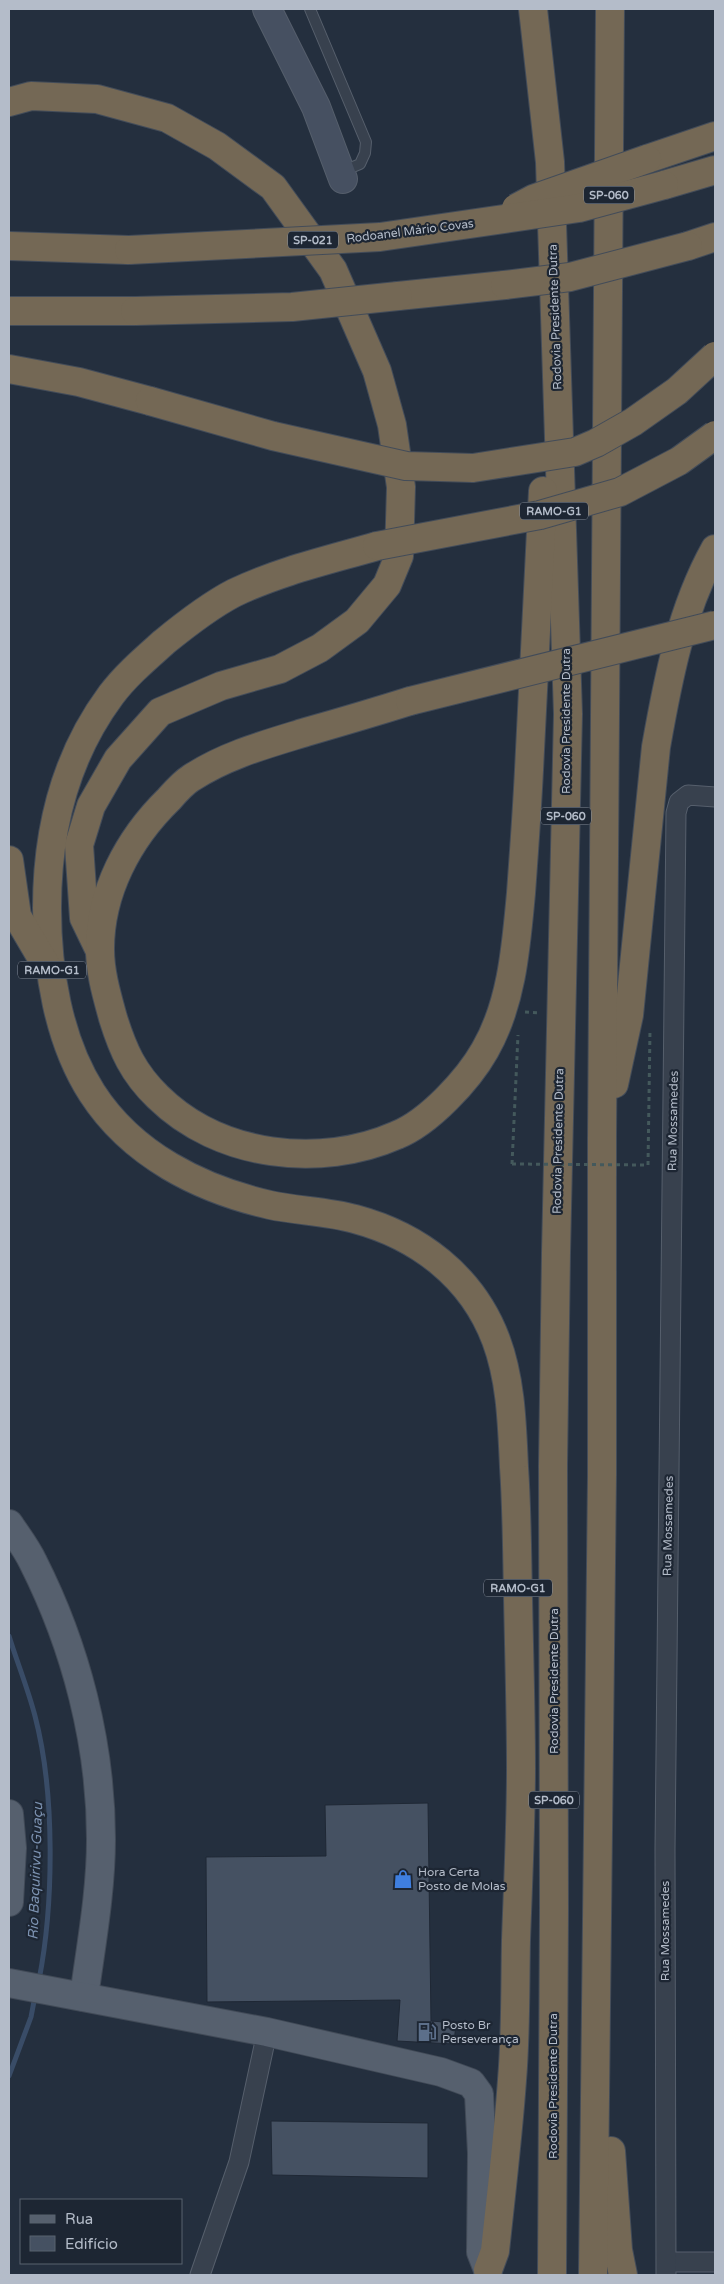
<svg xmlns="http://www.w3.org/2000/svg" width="724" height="2284" font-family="'Varela Round',sans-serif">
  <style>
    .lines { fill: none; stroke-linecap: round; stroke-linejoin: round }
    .stream { stroke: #394c67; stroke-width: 5 }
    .building { fill: #455162; stroke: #1f2835 }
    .lane-casing { stroke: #565f6c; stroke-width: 12 }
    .street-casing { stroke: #565f6c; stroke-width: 21 }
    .secondary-casing { stroke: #565f6c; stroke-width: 30 }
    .primary-casing { stroke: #414a57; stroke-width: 30 }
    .highway-casing { stroke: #434c59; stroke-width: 30 }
    .path { stroke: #44595c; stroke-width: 3; stroke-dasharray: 4 4; stroke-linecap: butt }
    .lane { stroke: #38414e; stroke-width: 10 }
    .street { stroke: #38414e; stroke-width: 19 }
    .secondary { stroke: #465061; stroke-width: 28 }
    .primary { stroke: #56606e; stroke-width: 28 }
    .highway { stroke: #746855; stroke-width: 28 }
    .highway-bridge-casing { stroke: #434c59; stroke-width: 30; stroke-linecap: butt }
    .path-bridge { stroke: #44595c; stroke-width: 3; stroke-dasharray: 4 4; stroke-linecap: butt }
    .highway-bridge { stroke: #746855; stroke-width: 28 }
    .labels { text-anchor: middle; stroke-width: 4.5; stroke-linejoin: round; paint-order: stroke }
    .shield { fill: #1d2633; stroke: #878f9c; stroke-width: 1 }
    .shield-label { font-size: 11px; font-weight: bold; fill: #b4bcc9 }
    .street-label { font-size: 12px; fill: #b4bcc9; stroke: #1d2633 }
    .poi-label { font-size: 12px; fill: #b4bcc9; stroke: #1d2633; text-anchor: start }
    .water-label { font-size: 14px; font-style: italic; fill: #7c92b1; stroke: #1d2633 }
  </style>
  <rect width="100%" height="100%" fill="#242f3e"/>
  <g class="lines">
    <g class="stream">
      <path d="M9,1636C17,1662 28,1689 35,1716C55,1792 54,1903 39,1980"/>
      <polyline points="9,2076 31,2017 35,1996"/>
    </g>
  </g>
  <g class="building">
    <polygon points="428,1803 431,2021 456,2023 454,2044 397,2041 400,2000 207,2002 206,1857 326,1856 325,1805"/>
    <polygon points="271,2121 428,2123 428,2178 272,2175"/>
  </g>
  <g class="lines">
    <g class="lane-casing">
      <polyline id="lane" points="310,9 366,142 365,153 360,164 341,172"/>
    </g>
    <g class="street-casing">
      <g id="street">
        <polyline points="667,2262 715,2262"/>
        <polyline points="200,2275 239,2162 267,2032"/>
        <polyline points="666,2275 665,1849 676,813 679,802 688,795 715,797"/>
      </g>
    </g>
    <g class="secondary-casing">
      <polyline id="secondary" points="267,9 316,107 343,179"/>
    </g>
    <g class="primary-casing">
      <g id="primary">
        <path d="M9,1524C17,1536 27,1549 33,1562C76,1647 101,1744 101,1839C101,1892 91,1945 84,1997"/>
        <polyline points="9,1814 12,1848 9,1902"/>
        <polyline points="9,1983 267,2032 441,2072 471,2083 479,2094 482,2153 481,2252 488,2270"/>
      </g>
    </g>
    <g class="highway-casing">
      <g id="highway">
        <polyline points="533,9 550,162 568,714 556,1253 553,1466 554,1910 552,2275"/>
        <polyline points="9,102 31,96 97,99 167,118 217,146 273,187 333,270 377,371 392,425 401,487 399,556 387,585 357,621 320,648 280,669 221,686 160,712 118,759 91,806 79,845 84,918 99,949"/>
        <polyline points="647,159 715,136"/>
        <polyline points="664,185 715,170"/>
        <polyline points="9,246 129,250"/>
        <polyline points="688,246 715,237"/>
        <polyline points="398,296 505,285"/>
        <polyline points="9,311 135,311"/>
        <polyline points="9,369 79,382 150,401"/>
        <path d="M377,546C329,560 280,571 234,593C209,606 186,624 164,642C145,659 126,675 111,695C65,757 47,832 47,908C47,970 58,1040 92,1093C132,1155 200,1189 270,1205C297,1211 327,1211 355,1219C418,1236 472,1276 496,1340C511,1380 512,1424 514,1467C517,1510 517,1553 518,1596C519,1653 521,1711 521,1768C521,1825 518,1883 516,1940C515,1986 516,2033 512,2080C508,2137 501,2194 495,2251L488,2270"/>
        <path d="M410,701C375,712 341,722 306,732C267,744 226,755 191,778C183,783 176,791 169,799C128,839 100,892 100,949C100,973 107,996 113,1018C123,1050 133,1073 158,1097C219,1157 320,1169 397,1135C429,1122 468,1080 485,1050C512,1003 516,947 521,893C524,852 527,811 529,770C533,677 538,584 543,491"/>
        <polyline points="9,860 17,916 47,967"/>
        <path d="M614,1084L629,1015L656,747C668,679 681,610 715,549"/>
        <polyline points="611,2151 618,2250 623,2275"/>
        <polyline points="593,2275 602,1475 602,1139 610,9"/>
      </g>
    </g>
    <g class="path">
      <polyline points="525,1012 540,1013"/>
      <polyline points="512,1164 518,1035"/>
      <polyline points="648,1165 650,1030"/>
    </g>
    <use href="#lane" class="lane"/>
    <use href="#street" class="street"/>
    <use href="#secondary" class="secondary"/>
    <use href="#primary" class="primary"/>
    <use href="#highway" class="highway"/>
    <g class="highway-bridge-casing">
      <g id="highway-bridge">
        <polyline points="516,208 533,199 647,159"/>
        <polyline points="129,250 380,237 579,208 664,185"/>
        <polyline points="505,285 570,277 688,246"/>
        <polyline points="135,311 292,307 398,296"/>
        <polyline points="150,401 273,436 406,466 473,468 575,452 596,443 633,422 677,391 715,356"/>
        <polyline points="377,546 540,515 620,492 679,461 715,435"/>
        <polyline points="410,701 715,625"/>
      </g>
    </g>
    <polyline class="path-bridge" points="512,1164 648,1165"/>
    <use href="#highway-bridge" class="highway-bridge"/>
  </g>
  <defs>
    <g id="shop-bare" transform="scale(1.5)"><path d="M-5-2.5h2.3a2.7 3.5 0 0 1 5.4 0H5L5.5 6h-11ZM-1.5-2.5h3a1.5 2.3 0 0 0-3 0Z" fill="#3f7fe0" stroke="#1d2633" stroke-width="2.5" paint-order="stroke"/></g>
    <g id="fuel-bare" transform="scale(1.5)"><path d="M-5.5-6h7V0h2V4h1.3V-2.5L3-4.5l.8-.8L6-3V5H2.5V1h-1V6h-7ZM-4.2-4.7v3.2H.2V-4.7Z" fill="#5c6f8a" stroke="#1d2633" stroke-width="2.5" paint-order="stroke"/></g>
  </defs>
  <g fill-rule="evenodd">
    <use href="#shop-bare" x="403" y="1879"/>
    <use href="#fuel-bare" x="427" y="2032"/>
  </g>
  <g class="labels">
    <g class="shield">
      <rect x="584" y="186.5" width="50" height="17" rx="4"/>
      <rect x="288" y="231.5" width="50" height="17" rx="4"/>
      <rect x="520" y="502.5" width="68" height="17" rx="4"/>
      <rect x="541" y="807.5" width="50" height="17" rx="4"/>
      <rect x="18" y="961.5" width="68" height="17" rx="4"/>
      <rect x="484" y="1579.5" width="68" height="17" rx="4"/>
      <rect x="529" y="1791.5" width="50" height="17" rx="4"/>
    </g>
    <g class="shield-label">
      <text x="609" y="199">SP-060</text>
      <text x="313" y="244">SP-021</text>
      <text x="554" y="515">RAMO-G1</text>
      <text x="566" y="820">SP-060</text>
      <text x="52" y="974">RAMO-G1</text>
      <text x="518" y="1592">RAMO-G1</text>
      <text x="554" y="1804">SP-060</text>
    </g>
    <g class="street-label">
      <text transform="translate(410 231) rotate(-7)" y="4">Rodoanel Mário Covas</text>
      <text transform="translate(555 317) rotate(-92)" y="4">Rodovia Presidente Dutra</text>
      <text transform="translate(566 721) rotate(-90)" y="4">Rodovia Presidente Dutra</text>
      <text transform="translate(673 1121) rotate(-89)" y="4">Rua Mossamedes</text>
      <text transform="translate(558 1141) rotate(-89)" y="4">Rodovia Presidente Dutra</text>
      <text transform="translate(668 1526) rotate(-89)" y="4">Rua Mossamedes</text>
      <text transform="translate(554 1681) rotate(-90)" y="4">Rodovia Presidente Dutra</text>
      <text transform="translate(665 1931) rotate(-90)" y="4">Rua Mossamedes</text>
      <text transform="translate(553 2086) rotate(-90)" y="4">Rodovia Presidente Dutra</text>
    </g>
    <g class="poi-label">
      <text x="418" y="1876">Hora Certa<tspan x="418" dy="14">Posto de Molas</tspan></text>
      <text x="442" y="2029">Posto Br<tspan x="442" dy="14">Perseverança</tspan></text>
    </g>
    <g class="water-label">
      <text transform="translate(35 1871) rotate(-88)" y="5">Rio Baquirivu-Guaçu</text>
    </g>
  </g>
  <rect width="724" height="2284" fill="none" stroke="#b4bcc9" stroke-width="20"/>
  <rect x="20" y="2199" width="162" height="65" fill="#1d2633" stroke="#59626f"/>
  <rect x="30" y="2215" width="25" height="8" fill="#56606e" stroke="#59626f"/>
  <text x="65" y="2224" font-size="15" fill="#b4bcc9">Rua</text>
  <rect x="30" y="2236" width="25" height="15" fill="#455162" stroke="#59626f"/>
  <text x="65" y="2249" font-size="15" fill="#b4bcc9">Edifício</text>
</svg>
